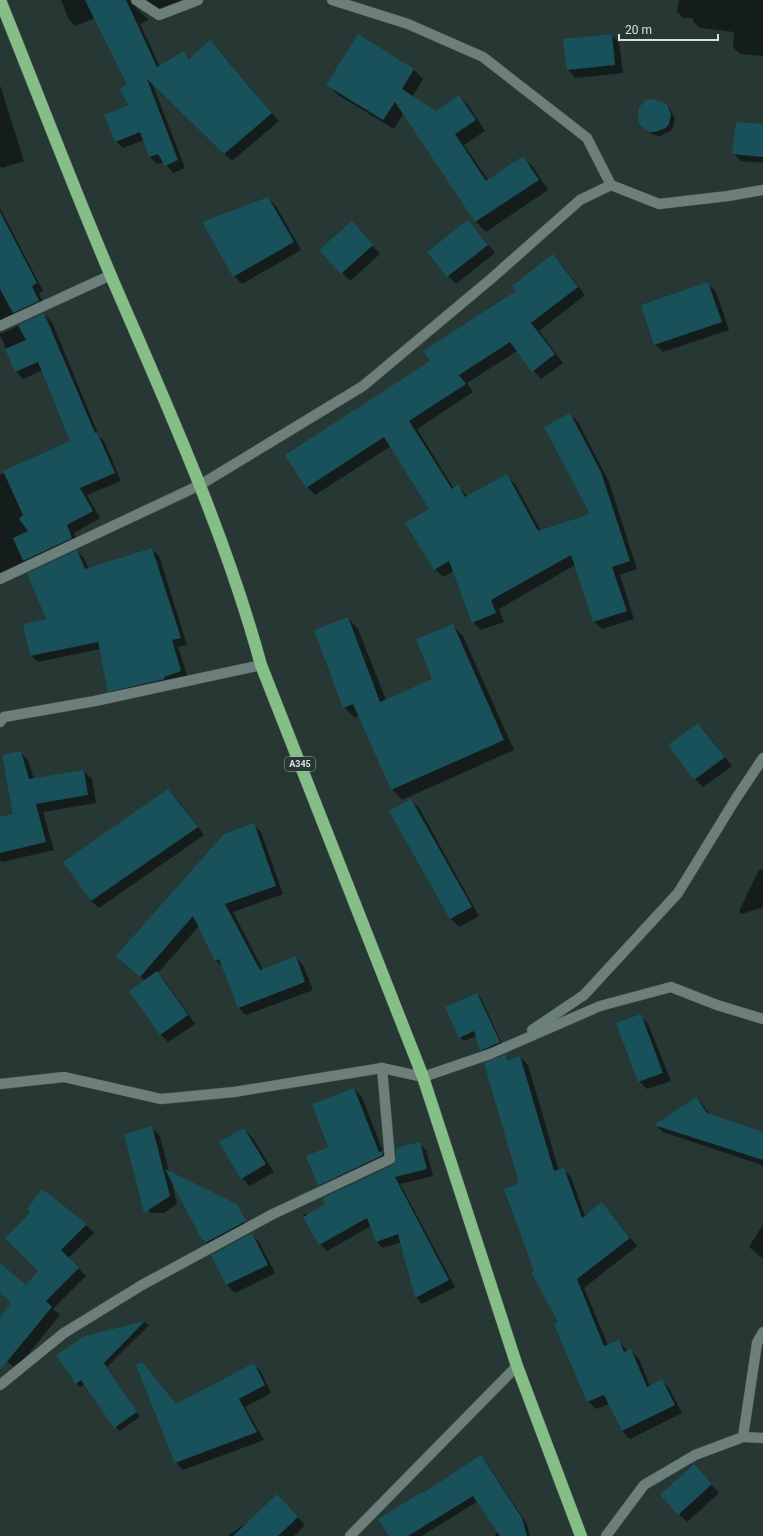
<svg xmlns="http://www.w3.org/2000/svg" width="763" height="1536" font-family="Roboto,sans-serif">
  <style>
    .shadow { fill: #0007 }
    .building { fill: #19515a }
    .lines { fill: none; stroke-linecap: round; stroke-linejoin: round }
    .street-casing { stroke: #475552; stroke-width: 11 }
    .highway-casing { stroke: #475552; stroke-width: 13 }
    .street { stroke: #6d7f7a; stroke-width: 10 }
    .highway { stroke: #85bf87; stroke-width: 12 }
    .labels { text-anchor: middle; stroke-width: 4; stroke-linejoin: round; paint-order: stroke }
    .shield { fill: #273733; stroke: #a3aeab; stroke-width: 1 }
    .shield-label { font-size: 9px; font-weight: bold; fill: #d8e1df }
  </style>
  <rect width="100%" height="100%" fill="#273733"/>
  <g class="shadow">
    <polygon points="61,0 190,0 164,12 147,1 140,1 136,7 137,9 149,20 140,24 160,67 184,53 190,59 218,49 279,121 232,161 152,83 185,168 173,173 164,162 157,164 150,157 144,140 123,148 116,141 130,106 128,85 95,18 75,26 68,18"/>
    <polygon points="679,0 763,0 763,56 740,54 733,47 734,32 700,28 693,21 693,18 683,18 677,11"/>
    <polygon points="611,35 619,43 623,73 576,78 568,70"/>
    <polygon points="413,69 423,79 412,97 436,112 459,96 469,106 485,131 464,145 488,180 523,157 533,167 548,190 486,232 476,222 404,113 394,129 338,95 328,85"/>
    <polygon points="0,85 24,161 2,168 0,166"/>
    <polygon points="659,100 671,110 675,119 673,128 670,131 660,136 654,135 650,132 641,124 646,101"/>
    <polygon points="763,125 763,163 741,161 733,153"/>
    <polygon points="268,198 276,206 301,250 242,284 234,276"/>
    <polygon points="0,208 43,291 39,293 45,308 0,328"/>
    <polygon points="476,230 495,253 456,284 448,276"/>
    <polygon points="359,231 380,254 350,281 321,250"/>
    <polygon points="553,256 561,264 585,295 539,331 563,363 541,379 517,351 467,383 473,392 417,429 454,489 458,486 468,497 507,476 515,484 541,531 591,515 570,414 578,422 609,482 637,569 620,575 634,619 602,629 594,621 575,565 499,609 504,622 481,630 473,622 454,571 443,577 435,569 430,509 391,446 315,495 307,487 431,361 518,292"/>
    <polygon points="708,284 716,292 729,330 663,352 655,344"/>
    <polygon points="44,314 52,322 99,436 104,441 121,481 87,495 100,518 74,533 79,545 31,568 24,562 0,574 0,475 72,441 43,370 23,379 16,371 0,335 0,333 3,333"/>
    <polygon points="152,549 159,556 187,645 178,647 188,678 116,698 109,691 100,649 38,662 31,655 77,551 84,558 89,569"/>
    <polygon points="348,618 358,629 386,700 433,679 453,626 463,636 514,750 402,800 392,789 359,716 355,718 344,707"/>
    <polygon points="698,724 706,732 732,766 703,787 695,779 669,746"/>
    <polygon points="20,752 28,760 34,779 84,771 92,779 96,803 43,812 54,850 2,862 0,860 0,818 14,814"/>
    <polygon points="168,790 176,798 204,835 99,908 91,901 65,862"/>
    <polygon points="411,800 419,808 479,916 459,927 451,919 391,811"/>
    <polygon points="253,824 261,832 283,894 233,912 263,970 295,957 303,965 313,990 246,1015 238,1007 224,968 216,960 199,926 158,973 165,981 195,1024 168,1042 160,1034 145,981 117,956"/>
    <polygon points="763,869 763,907 742,914 739,911 759,870"/>
    <polygon points="477,994 481,998 503,1046 485,1054 481,1050 476,1036 464,1041 460,1037"/>
    <polygon points="640,1016 648,1024 671,1081 647,1089 639,1081"/>
    <polygon points="505,1055 510,1060 520,1057 528,1065 559,1171 563,1169 571,1177 585,1216 602,1204 610,1212 637,1246 584,1288 608,1345 619,1341 628,1352 631,1351 639,1359 650,1386 661,1380 669,1388 682,1413 630,1439 622,1431 609,1404 596,1409 588,1401 559,1323 535,1271 520,1184"/>
    <polygon points="354,1089 362,1097 383,1152 390,1160 326,1193 319,1185"/>
    <polygon points="696,1098 703,1105 710,1115 763,1133 763,1167 759,1164 663,1132 656,1125"/>
    <polygon points="152,1128 160,1136 169,1172 237,1206 247,1226 210,1247 203,1240 171,1179 177,1204 164,1213 151,1213 143,1205"/>
    <polygon points="244,1129 252,1137 274,1172 250,1186 242,1178"/>
    <polygon points="419,1143 426,1150 433,1176 400,1184 455,1287 422,1304 416,1297 401,1242 383,1248 376,1241 371,1226 327,1251 320,1244 303,1214 310,1214 394,1165"/>
    <polygon points="42,1191 86,1225 94,1233 68,1258 86,1276 53,1309 60,1315 16,1369 0,1356 0,1318 12,1303 0,1292 0,1264 26,1286 39,1271 31,1214"/>
    <polygon points="763,1224 763,1259 749,1247"/>
    <polygon points="251,1234 259,1242 275,1273 235,1293 227,1285"/>
    <polygon points="145,1322 149,1325 107,1367 140,1417 119,1431 85,1384 80,1387 76,1383 86,1337"/>
    <polygon points="142,1363 176,1405 254,1364 261,1372 271,1393 245,1407 264,1440 183,1470 176,1463 137,1366"/>
    <polygon points="481,1457 486,1462 527,1524 530,1536 495,1536 498,1531 478,1501 422,1536 390,1536 423,1494"/>
    <polygon points="701,1473 719,1493 687,1522 661,1495"/>
    <polygon points="285,1504 305,1525 294,1536 228,1536 256,1516"/>
  </g>
  <g class="building">
    <polygon points="85,0 126,0 157,67 184,51 189,59 210,40 272,113 224,154 147,79 178,160 165,166 158,154 149,157 140,132 115,142 104,115 129,105 119,89 127,85"/>
    <polygon points="358,34 414,69 402,89 436,111 459,95 476,120 455,134 486,181 523,156 539,180 475,222 395,102 383,120 326,85"/>
    <polygon points="612,34 615,65 567,70 563,39"/>
    <polygon points="653,99 663,102 667,105 671,114 669,124 666,128 655,132 650,132 645,129 640,125 638,119 639,108 645,100"/>
    <polygon points="736,122 763,124 763,157 732,154"/>
    <polygon points="268,197 294,242 233,277 202,222"/>
    <polygon points="0,212 37,283 32,286 39,301 13,313 0,289"/>
    <polygon points="468,220 488,245 447,277 427,252"/>
    <polygon points="352,221 373,245 341,274 319,250"/>
    <polygon points="553,254 578,287 531,323 555,354 532,372 510,342 459,375 466,384 409,421 452,489 458,484 465,497 507,474 538,531 590,514 544,427 570,413 601,472 630,561 612,567 627,611 593,622 571,555 491,600 496,613 472,623 449,561 434,570 405,523 429,509 384,437 306,488 285,455 430,361 423,351 516,291 512,286"/>
    <polygon points="708,282 722,322 654,345 641,305"/>
    <polygon points="44,313 95,433 97,432 115,473 80,488 93,511 67,525 72,538 23,561 13,538 28,531 19,519 23,515 3,471 70,441 38,362 15,372 5,349 26,340 18,325"/>
    <polygon points="152,548 181,638 172,640 181,671 164,677 165,679 108,692 98,642 30,656 23,624 46,619 27,573 77,550 85,569"/>
    <polygon points="348,617 380,702 432,679 416,639 453,624 504,740 391,790 353,704 343,708 314,630"/>
    <polygon points="698,723 725,757 694,780 668,745"/>
    <polygon points="21,751 29,779 84,770 88,795 36,804 46,842 0,853 0,817 13,814 2,755"/>
    <polygon points="168,789 198,827 91,901 63,862"/>
    <polygon points="411,799 472,907 450,919 389,811"/>
    <polygon points="254,823 276,886 225,904 260,970 296,956 305,982 238,1008 219,959 215,961 193,916 140,977 116,956 224,834"/>
    <polygon points="157,971 188,1015 160,1035 129,991"/>
    <polygon points="477,993 500,1042 480,1051 474,1031 459,1038 445,1007"/>
    <polygon points="641,1014 663,1073 638,1082 616,1023"/>
    <polygon points="506,1054 508,1060 520,1056 554,1171 564,1168 582,1218 602,1202 630,1238 577,1279 604,1346 619,1340 624,1352 631,1349 647,1387 662,1379 675,1405 622,1431 604,1395 587,1402 554,1324 558,1322 531,1272 534,1271 504,1189 519,1183 484,1063"/>
    <polygon points="354,1088 379,1152 383,1151 383,1155 318,1186 306,1156 328,1147 312,1104"/>
    <polygon points="696,1097 707,1113 763,1132 763,1160 654,1125"/>
    <polygon points="152,1126 170,1196 144,1213 124,1134"/>
    <polygon points="244,1128 266,1164 241,1179 219,1142"/>
    <polygon points="420,1142 427,1169 395,1177 449,1280 415,1298 398,1234 376,1242 367,1218 319,1245 303,1217 325,1204 323,1198 393,1165 396,1159 396,1148"/>
    <polygon points="165,1169 237,1204 246,1221 205,1243 204,1240 202,1240"/>
    <polygon points="42,1189 87,1224 61,1250 79,1268 46,1301 52,1307 0,1370 0,1317 11,1303 0,1292 0,1263 26,1285 38,1271 5,1238 30,1213 27,1209"/>
    <polygon points="252,1233 268,1265 226,1285 211,1255"/>
    <polygon points="145,1321 104,1363 137,1412 114,1428 81,1380 76,1384 56,1355 85,1336"/>
    <polygon points="142,1362 176,1404 254,1363 265,1385 239,1399 257,1432 175,1463 136,1365"/>
    <polygon points="481,1455 522,1518 527,1536 500,1536 473,1496 408,1536 389,1536 378,1519 422,1492 423,1493"/>
    <polygon points="694,1464 712,1484 678,1515 660,1495"/>
    <polygon points="277,1494 298,1517 278,1536 233,1536"/>
  </g>
  <g class="lines">
    <g class="street-casing">
      <g id="street">
        <polyline points="136,0 159,15 198,0"/>
        <polyline points="332,0 408,24 483,57 587,138 611,185"/>
        <polyline points="0,326 111,275"/>
        <polyline points="0,579 200,485 363,386 492,278 580,200 611,185 659,204 728,196 763,190"/>
        <polyline points="0,722 4,717 95,701 261,665"/>
        <polyline points="532,1030 584,995 678,893 735,800 763,758"/>
        <polyline points="0,1084 64,1077 161,1099 234,1092 382,1068 423,1077 490,1054 600,1006 671,987 717,1005 763,1019"/>
        <polyline points="0,1385 64,1333 142,1285 273,1214 390,1159 382,1068"/>
        <polyline points="743,1437 763,1438"/>
        <polyline points="350,1536 517,1366"/>
        <polyline points="606,1536 644,1485 695,1455 743,1437 757,1343 763,1332"/>
      </g>
    </g>
    <g class="highway-casing">
      <path id="highway" d="M0,0C38,94 74,190 114,283C168,408 225,533 261,665L423,1077L517,1366L581,1536"/>
    </g>
    <use href="#street" class="street"/>
    <use href="#highway" class="highway"/>
  </g>
  <g class="labels">
    <rect class="shield" x="285" y="757" width="30" height="14" rx="3"/>
    <g class="shield-label">
      <text x="300" y="767">A345</text>
    </g>
  </g>
  <path d="M619 34v6h99v-6" fill="none" stroke="#d8e1df" stroke-width="2"/>
  <text x="625" y="34" font-size="12" fill="#d8e1df" stroke="#273733" stroke-width="3" paint-order="stroke">20 m</text>
</svg>
